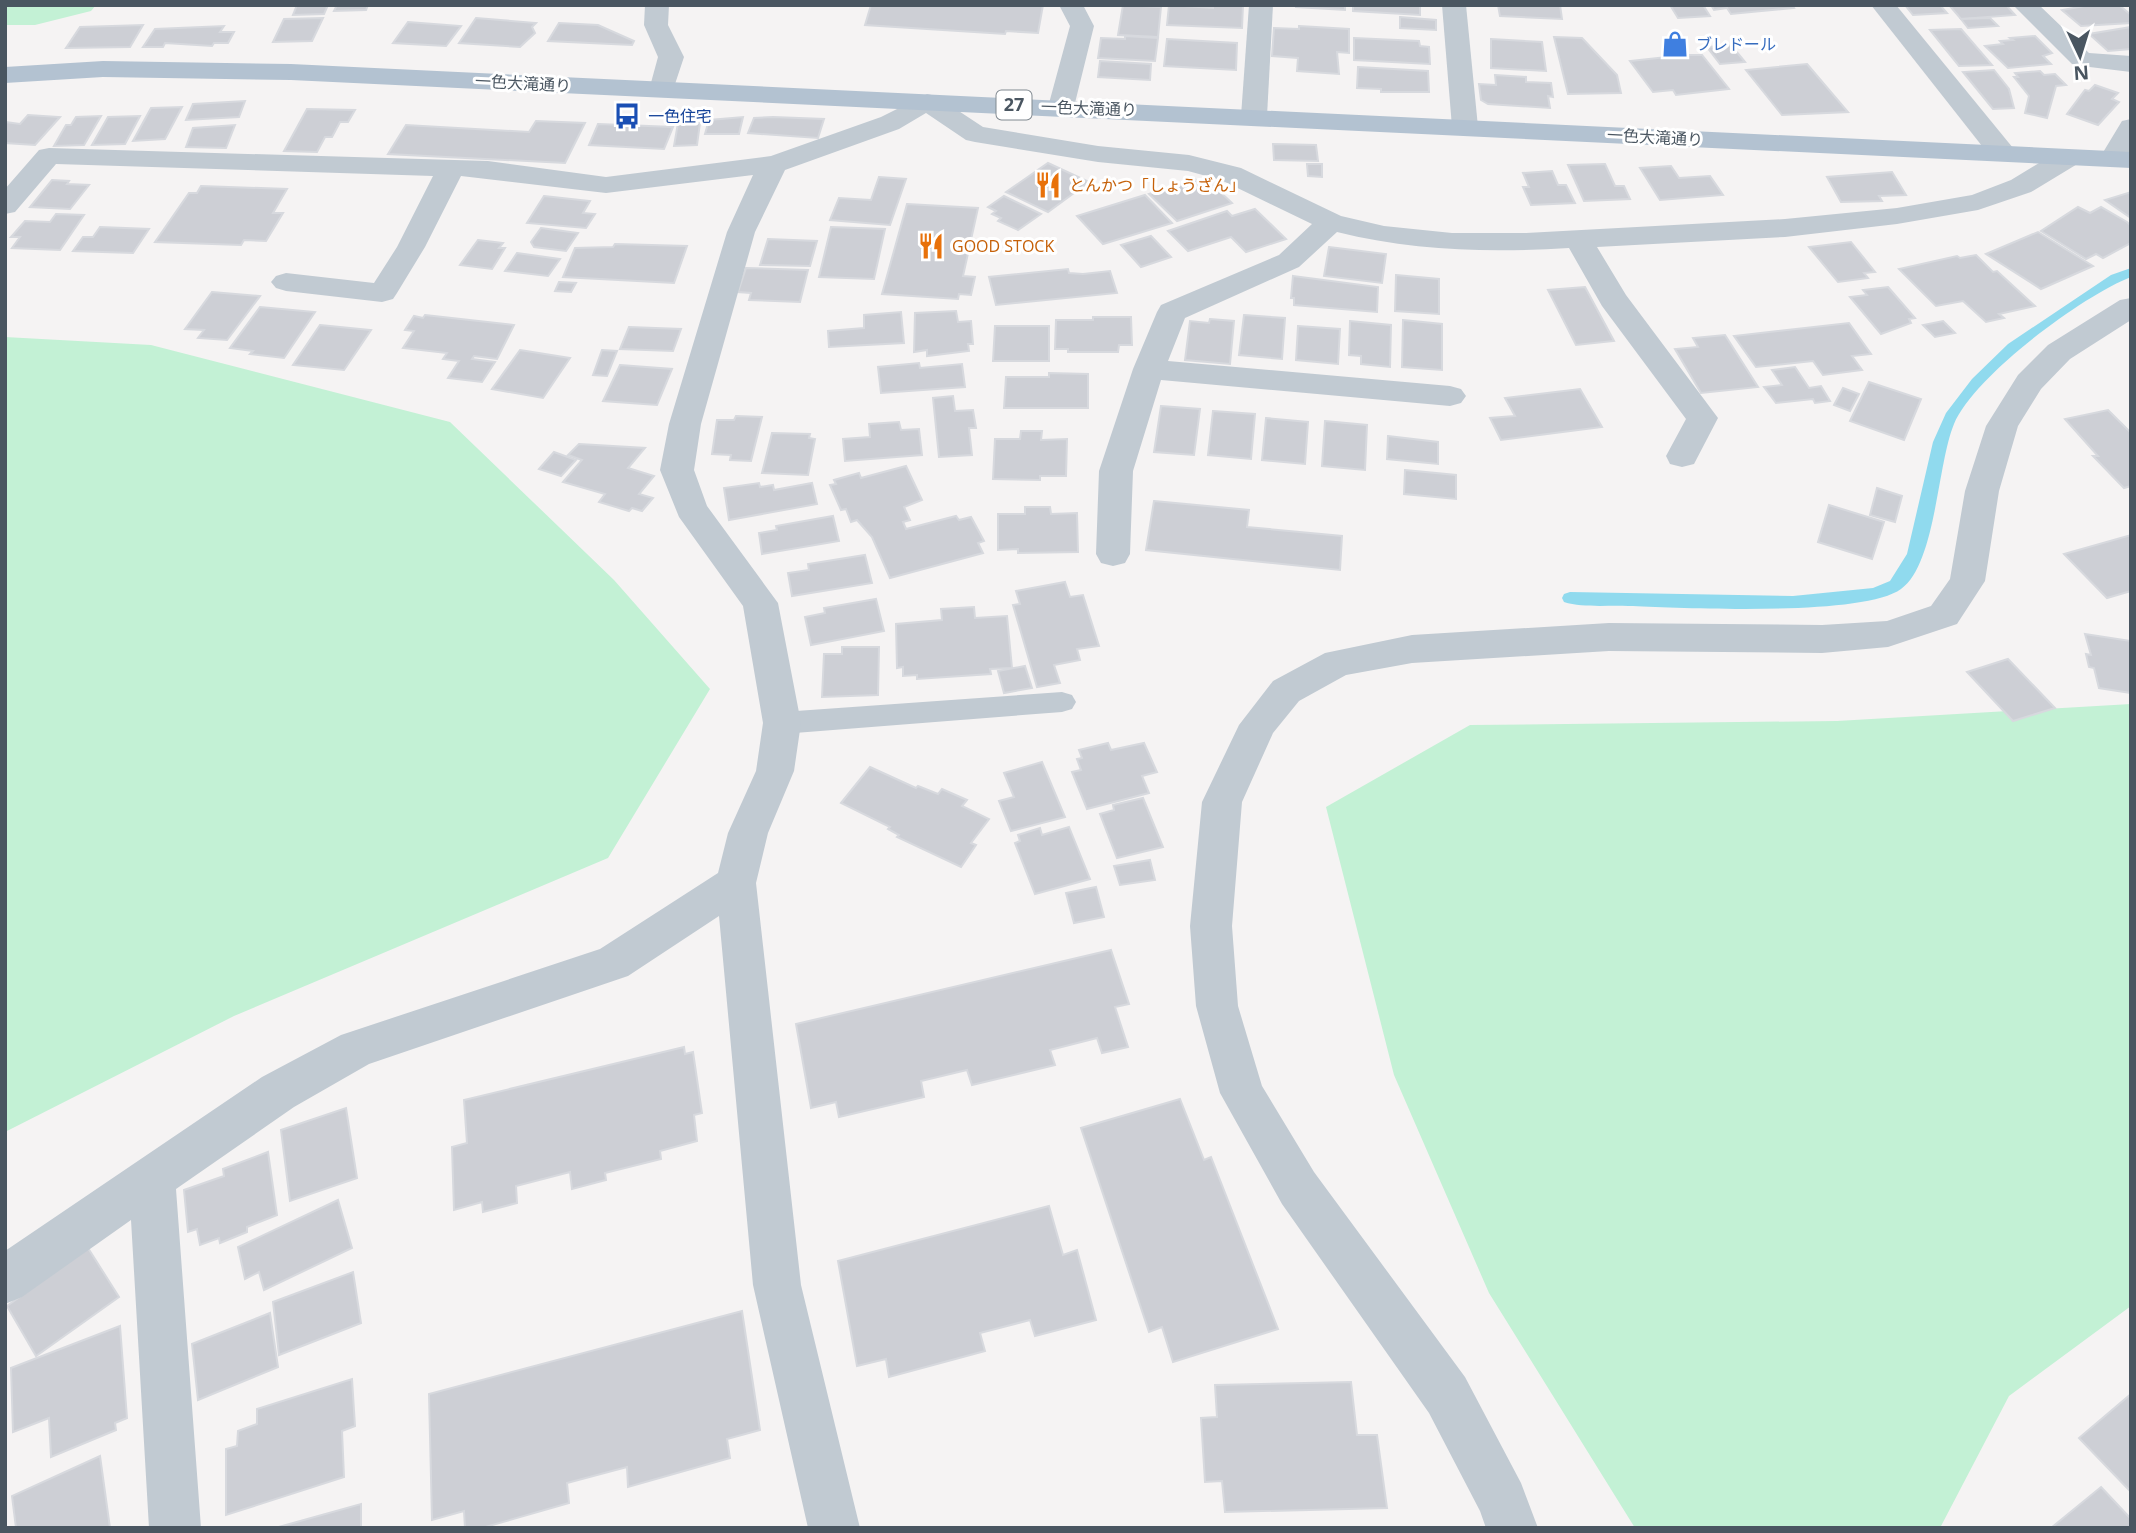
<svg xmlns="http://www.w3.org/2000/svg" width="2136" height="1533" font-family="'Open Sans','Noto Sans JP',sans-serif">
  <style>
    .green { fill: #c3f1d5 }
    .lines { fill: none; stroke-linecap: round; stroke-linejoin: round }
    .stream { fill: #90daee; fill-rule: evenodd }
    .building { fill: #cdcfd5; stroke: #d7d9de; stroke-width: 2 }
    .service { fill: #c1cad2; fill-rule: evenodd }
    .minor { fill: #c1cad2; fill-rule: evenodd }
    .tertiary { fill: #c1cad2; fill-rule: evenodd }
    .primary { fill: #b3c2d1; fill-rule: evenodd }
    .labels { text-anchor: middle; stroke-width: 6; stroke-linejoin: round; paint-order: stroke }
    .far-shop-label { font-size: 16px; fill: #366cbe; stroke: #fff; text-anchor: start }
    .far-street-label { font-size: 16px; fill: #4a5661; stroke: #fff }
    .far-transit-label { font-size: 16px; fill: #164399; stroke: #fff; text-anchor: start }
    .far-food-label { font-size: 16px; fill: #c56008; stroke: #fff; text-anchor: start }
    .shield { fill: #fff; stroke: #808990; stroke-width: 2 }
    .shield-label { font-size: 18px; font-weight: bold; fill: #4a5661 }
  </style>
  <rect width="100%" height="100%" fill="#f5f3f3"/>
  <g class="green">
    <polygon points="5,5 96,5 91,11 35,25 5,25"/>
    <polygon points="5,337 151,345 450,422 614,580 710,689 608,858 234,1016 5,1132"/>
    <polygon points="2131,704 2131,1306 2009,1396 1940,1528 1635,1528 1489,1293 1394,1075 1326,807 1470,725 1837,721"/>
  </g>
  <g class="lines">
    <path class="stream" d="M2131,268V277C2082,296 1974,376 1954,424C1937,465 1936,564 1901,589C1863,617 1681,608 1628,606C1608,605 1583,608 1564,602L1562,598L1564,594L1570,592L1793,596L1873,588L1890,581L1907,554L1933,442L1946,413L1972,379L2008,344L2111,275Z"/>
  </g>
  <g class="building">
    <polygon points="297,5 328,5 324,14 293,15"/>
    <polygon points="337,5 368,5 366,10 334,11"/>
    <polygon points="871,5 1043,5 1038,33 1006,31 1005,34 865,25"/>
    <polygon points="1123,5 1161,7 1158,37 1118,35"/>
    <polygon points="1169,5 1213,8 1213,5 1243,5 1242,28 1167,25"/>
    <polygon points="1296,5 1345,5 1345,10 1296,7"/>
    <polygon points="1353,5 1420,5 1420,15 1353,11"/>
    <polygon points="1498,5 1560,5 1562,19 1500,16"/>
    <polygon points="1670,5 1703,5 1710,16 1678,18"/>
    <polygon points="1711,5 1792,5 1794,8 1731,14 1727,8 1714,10"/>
    <polygon points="1905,5 1940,5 1947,13 1913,15"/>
    <polygon points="1949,5 2006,5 2015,15 1961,19"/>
    <polygon points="2090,5 2119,5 2131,15 2131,23 2081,26 2062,10"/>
    <polygon points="1400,17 1436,20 1436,30 1400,28"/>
    <polygon points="323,18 312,41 273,42 284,19"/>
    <polygon points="476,18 536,23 532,27 535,33 520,47 459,43"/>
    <polygon points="1990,18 1998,26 1968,28 1961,19"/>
    <polygon points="408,22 461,26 446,46 393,43"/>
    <polygon points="559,23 598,25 634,41 632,45 548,41"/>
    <polygon points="143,25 130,47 66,48 80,27"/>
    <polygon points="224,26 220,32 234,32 228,43 214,43 212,46 165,43 163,47 143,47 155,29"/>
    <polygon points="1299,26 1349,29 1349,53 1337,52 1339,74 1297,71 1298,58 1272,56 1274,28 1299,29"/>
    <polygon points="2131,27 2131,49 2108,51 2089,34"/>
    <polygon points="1961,29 1992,65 1959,66 1930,30"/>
    <polygon points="1125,36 1158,38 1155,61 1098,58 1101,38 1125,39"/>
    <polygon points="2035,36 2052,53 2043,56 2051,64 2008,68 1985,46 2003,44 2000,41 2013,40 2010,38"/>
    <polygon points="1554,37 1582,38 1617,75 1621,93 1568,94"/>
    <polygon points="1354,38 1419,41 1420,46 1429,47 1430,64 1354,60"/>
    <polygon points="1167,39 1237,43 1236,70 1164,66"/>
    <polygon points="1491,39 1542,42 1546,71 1491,68"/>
    <polygon points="1731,45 1745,62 1720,64 1707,47"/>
    <polygon points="1685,55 1702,55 1729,89 1676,95 1673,90 1653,92 1630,61"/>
    <polygon points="1100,61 1151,64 1150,80 1098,77"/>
    <polygon points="1807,64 1848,112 1782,115 1746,70"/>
    <polygon points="1358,67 1428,71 1429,92 1381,92 1381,89 1357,88"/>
    <polygon points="1994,70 2009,89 2014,108 1993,109 1963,72"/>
    <polygon points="2040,71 2044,75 2055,74 2066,85 2056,86 2047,118 2025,113 2029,96 2014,77 2018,77 2015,73"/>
    <polygon points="1495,75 1526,77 1526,82 1551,83 1553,97 1548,96 1550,108 1488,104 1481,100 1479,84 1496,85"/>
    <polygon points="2095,85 2118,93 2112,99 2119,102 2098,125 2067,114 2085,90 2089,91"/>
    <polygon points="245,101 239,117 186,120 193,104"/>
    <polygon points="182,107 165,139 133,141 151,108"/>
    <polygon points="307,109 355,110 348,122 340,122 332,137 325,137 317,152 284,151"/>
    <polygon points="28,115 60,117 35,145 5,143 5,122 20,124"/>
    <polygon points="101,116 84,145 54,146 66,125 71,125 76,117"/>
    <polygon points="140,116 125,144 92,145 108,117"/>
    <polygon points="743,117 739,134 705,134 709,120"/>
    <polygon points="773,117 824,119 818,138 748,133 754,118"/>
    <polygon points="536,121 585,123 565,163 388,154 406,125 529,132"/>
    <polygon points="678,123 700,123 697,145 674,146"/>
    <polygon points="598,124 673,127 664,149 589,145"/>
    <polygon points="235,125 226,148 186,147 193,128"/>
    <polygon points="1273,144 1316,145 1318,161 1274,160"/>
    <polygon points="1048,163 1089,182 1048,212 1006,192"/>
    <polygon points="1307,164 1322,164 1322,177 1308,176"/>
    <polygon points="1605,164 1615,186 1624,186 1630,199 1584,201 1568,165"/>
    <polygon points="1671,166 1679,178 1710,176 1723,195 1660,200 1640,168"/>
    <polygon points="1552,171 1558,185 1566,185 1575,203 1531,205 1523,187 1529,187 1523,173"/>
    <polygon points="1892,172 1906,195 1879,196 1882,201 1841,202 1827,177"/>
    <polygon points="879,177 906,179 890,225 830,220 839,198 871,200"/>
    <polygon points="1195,179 1204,188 1214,186 1232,203 1177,221 1149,194"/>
    <polygon points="52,180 69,181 67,184 89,185 70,209 30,207"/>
    <polygon points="201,186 287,189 273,213 283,213 266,241 244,240 241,245 155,242 189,193 197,193"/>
    <polygon points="2131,192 2131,218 2105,200"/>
    <polygon points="1145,195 1172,223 1103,244 1077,216"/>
    <polygon points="544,196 590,201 583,213 595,214 586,228 527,223"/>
    <polygon points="1004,196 1041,214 1018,230 998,221 1001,218 992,214 996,211 988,207"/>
    <polygon points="907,204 978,208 963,276 975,277 971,295 959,294 958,299 882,294"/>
    <polygon points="2078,207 2090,213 2101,207 2127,222 2131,226 2131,243 2103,258 2096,254 2086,259 2041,231"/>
    <polygon points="1255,209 1286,239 1246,252 1231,237 1188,251 1168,231 1227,211 1232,216"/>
    <polygon points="56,214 84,215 60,250 12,248 20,237 11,237 25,221 50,222"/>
    <polygon points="100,227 149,229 133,253 73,251 83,237 93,237"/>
    <polygon points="831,227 885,229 874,279 819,277"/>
    <polygon points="541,228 578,233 566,251 534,247 531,242"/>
    <polygon points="2038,232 2093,266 2041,289 1986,254"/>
    <polygon points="1151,236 1171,257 1141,267 1121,245"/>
    <polygon points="768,239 817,241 810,266 760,265"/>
    <polygon points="478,240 503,243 499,248 505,248 492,269 460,265"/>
    <polygon points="1851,242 1875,272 1864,273 1868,278 1838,282 1809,247"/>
    <polygon points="615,244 687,246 674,283 563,277 575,248 613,247"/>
    <polygon points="1329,247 1386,254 1382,283 1324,276"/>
    <polygon points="517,253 560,259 548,276 505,271"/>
    <polygon points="1976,255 1993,272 1997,271 2035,306 1999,314 2004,318 1986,322 1963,301 1936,306 1899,269 1957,256 1960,258"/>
    <polygon points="746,268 808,270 800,302 749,300 751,293 738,292"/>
    <polygon points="1068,269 1069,273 1083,274 1110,271 1117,293 996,305 989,277"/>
    <polygon points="1396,275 1439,279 1439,314 1395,311"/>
    <polygon points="1293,276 1378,287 1377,312 1294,305 1294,298 1291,298"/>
    <polygon points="559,282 576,283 571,292 555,291"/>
    <polygon points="1585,287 1614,341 1576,345 1548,290"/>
    <polygon points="1888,287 1915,318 1909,319 1911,323 1881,334 1850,297 1867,295 1863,290"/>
    <polygon points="212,292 260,296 227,340 198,338 204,330 185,329"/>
    <polygon points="260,307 315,312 284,358 250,354 253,351 230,348"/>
    <polygon points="956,311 958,322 971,321 973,344 968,344 969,351 927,356 927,350 914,352 915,313"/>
    <polygon points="901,312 904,343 829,347 828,331 864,328 864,315"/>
    <polygon points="425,315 514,325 497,359 474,356 472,359 495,362 482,382 448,378 459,361 443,359 447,353 403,348 414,331 405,330 414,316 423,318"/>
    <polygon points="1244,315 1285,318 1282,359 1239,355"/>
    <polygon points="1093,317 1131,317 1132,345 1119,345 1118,352 1068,352 1068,349 1055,349 1056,320 1093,320"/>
    <polygon points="1210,319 1234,321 1230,364 1185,360 1190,321 1209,323"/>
    <polygon points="1403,320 1442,324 1442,370 1402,367"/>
    <polygon points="1350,321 1391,325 1390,367 1361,364 1361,356 1349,355"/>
    <polygon points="1943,321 1955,333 1935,337 1923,325"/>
    <polygon points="1849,323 1871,354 1852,356 1862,370 1823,375 1813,361 1756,367 1734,336"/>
    <polygon points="320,325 371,330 344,370 293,365"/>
    <polygon points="995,326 1049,326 1049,361 993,361"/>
    <polygon points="1298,326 1340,329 1338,364 1296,360"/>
    <polygon points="629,327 681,329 673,351 620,349"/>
    <polygon points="1725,335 1758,387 1701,393 1675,349 1698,347 1693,338"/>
    <polygon points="520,350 570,358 543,398 492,389"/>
    <polygon points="602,350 617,351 607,376 593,375"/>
    <polygon points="919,363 920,368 962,364 965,387 881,393 878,367"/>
    <polygon points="620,365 672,369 657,405 603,401"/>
    <polygon points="1795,367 1809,388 1821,386 1830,401 1815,403 1813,399 1776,403 1764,387 1782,385 1772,370"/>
    <polygon points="1049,373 1088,374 1088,408 1004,408 1006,377 1049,377"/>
    <polygon points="1869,382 1921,399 1904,440 1850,421"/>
    <polygon points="1843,388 1859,394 1850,411 1834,405"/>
    <polygon points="1580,389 1602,427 1501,440 1490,418 1515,416 1505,398"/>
    <polygon points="953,396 955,411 973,410 976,428 969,428 972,455 939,457 933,398"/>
    <polygon points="1161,406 1200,409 1194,455 1154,452"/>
    <polygon points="2108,410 2131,433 2131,486 2124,488 2093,456 2098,456 2065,419"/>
    <polygon points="1213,411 1255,414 1251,459 1208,455"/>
    <polygon points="736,416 762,417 751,461 730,460 731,455 712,454 717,420 734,420"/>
    <polygon points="1266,418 1308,422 1305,464 1262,460"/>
    <polygon points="1325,421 1367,425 1365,470 1322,466"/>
    <polygon points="899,422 901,430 919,429 922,455 845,461 843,439 870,437 869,424"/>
    <polygon points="1021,431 1042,431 1041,440 1067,439 1066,476 1040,476 1040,480 993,479 995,439 1020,439"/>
    <polygon points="772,433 810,434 809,438 815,439 808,475 762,473"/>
    <polygon points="1388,436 1438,442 1438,464 1387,459"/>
    <polygon points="579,444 645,448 628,468 654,476 639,494 653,498 642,511 632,508 629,511 599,502 605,494 563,482 582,460 568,455"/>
    <polygon points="554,452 576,460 561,476 539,469"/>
    <polygon points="906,466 922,500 904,507 910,520 903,522 906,529 956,516 959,520 971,517 984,541 978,543 983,553 890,578 872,537 857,520 851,522 846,509 841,510 830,485 836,484 834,480 859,473 861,478"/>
    <polygon points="1405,470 1456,475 1456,499 1404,494"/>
    <polygon points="759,483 760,487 773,485 774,490 812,483 817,504 729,520 724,488"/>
    <polygon points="1877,488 1902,496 1895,522 1870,515"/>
    <polygon points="1154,501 1249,510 1247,527 1342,536 1340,570 1146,550"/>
    <polygon points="1829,505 1884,522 1872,559 1818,542"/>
    <polygon points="1025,507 1050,507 1051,514 1077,513 1078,552 1018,553 1018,549 998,550 998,514 1025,514"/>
    <polygon points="833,516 839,541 762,554 759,533 777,530 776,526"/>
    <polygon points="2131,535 2131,591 2107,598 2064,554"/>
    <polygon points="865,555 872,583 792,596 788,573 809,570 808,564"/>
    <polygon points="1065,582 1070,597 1083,595 1099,646 1077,649 1080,660 1054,665 1060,683 1037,687 1013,605 1020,604 1016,591"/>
    <polygon points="876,599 884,631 811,645 805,617 825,613 824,608"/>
    <polygon points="974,607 975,618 1007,616 1012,668 990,669 991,674 917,679 917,675 903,676 903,667 897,668 896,624 942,620 941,609"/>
    <polygon points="2085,634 2131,641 2131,693 2099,688 2094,668 2089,667 2086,654 2091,655"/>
    <polygon points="842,647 879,647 878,695 822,697 824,654 842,654"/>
    <polygon points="2008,659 2055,708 2013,721 1967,672"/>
    <polygon points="1025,666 1032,688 1004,693 998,671"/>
    <polygon points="1108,743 1111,750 1144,743 1157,772 1142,776 1149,793 1087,809 1072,772 1081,770 1077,759 1082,758 1079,750"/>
    <polygon points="1042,762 1065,817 1011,831 999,801 1014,797 1004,773"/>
    <polygon points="870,767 916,788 918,786 938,794 942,789 967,800 962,806 989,819 971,843 976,845 961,867 897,837 899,835 888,829 890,827 841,803"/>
    <polygon points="1143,798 1163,847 1117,858 1100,814 1114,810 1113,805"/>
    <polygon points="1069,827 1090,879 1035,894 1015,843 1020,841 1018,835 1040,828 1042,835"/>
    <polygon points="1150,860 1155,880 1120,885 1114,866"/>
    <polygon points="1096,887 1104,917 1074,923 1066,893"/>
    <polygon points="1111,950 1129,1004 1115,1007 1128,1047 1102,1053 1097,1038 1050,1050 1055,1065 972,1085 967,1070 921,1081 924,1097 839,1117 836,1102 811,1108 796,1024"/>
    <polygon points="684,1047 685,1054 693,1052 702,1113 694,1115 697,1141 660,1151 661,1159 605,1173 606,1180 572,1189 570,1172 516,1186 517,1203 483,1212 482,1202 454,1210 452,1147 467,1143 464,1100"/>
    <polygon points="1180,1099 1204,1160 1211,1157 1278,1329 1173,1362 1162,1327 1149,1332 1081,1128"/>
    <polygon points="346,1108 357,1178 290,1201 281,1130"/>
    <polygon points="268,1152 277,1215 247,1227 247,1232 220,1243 219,1238 200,1245 197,1229 188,1232 184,1190 224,1176 223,1169"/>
    <polygon points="338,1200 352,1248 264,1290 259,1272 245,1279 238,1247"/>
    <polygon points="1049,1206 1063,1255 1077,1250 1096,1320 1035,1336 1030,1320 980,1333 985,1351 889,1377 886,1359 857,1366 838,1261"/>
    <polygon points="88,1248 119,1297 36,1356 7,1306"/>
    <polygon points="353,1272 361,1323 279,1355 273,1302"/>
    <polygon points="742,1311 760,1430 727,1439 730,1458 628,1487 627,1467 567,1483 569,1503 482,1528 465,1528 464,1511 432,1520 429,1394"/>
    <polygon points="270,1313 278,1367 198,1400 192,1344"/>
    <polygon points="120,1326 127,1418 115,1423 116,1430 51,1457 49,1418 13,1432 11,1368"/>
    <polygon points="352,1379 355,1426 342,1431 344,1477 226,1515 226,1449 237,1446 238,1431 257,1424 257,1409"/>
    <polygon points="1351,1382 1357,1435 1377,1435 1387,1508 1225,1512 1222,1481 1205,1482 1201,1418 1217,1417 1215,1385"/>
    <polygon points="2131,1394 2131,1492 2079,1438"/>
    <polygon points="100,1456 110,1528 16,1528 12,1496"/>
    <polygon points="2101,1487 2131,1519 2131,1528 2051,1528"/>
    <polygon points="361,1504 361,1528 275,1528"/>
  </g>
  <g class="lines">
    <polygon class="service" points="1062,692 1072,695 1076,702 1072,709 1062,712 782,734 772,731 768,723 772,715 782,712"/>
    <g class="minor">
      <polygon points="645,5 669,5 668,25 684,57 671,96 653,96 649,90 658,57 644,25"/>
      <polygon points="1059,5 1083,5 1094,26 1074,107 1070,113 1052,113 1048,107 1070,26"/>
      <polygon points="1249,5 1273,5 1267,116 1263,122 1245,122 1241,116"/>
      <polygon points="1442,5 1466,5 1478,127 1474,133 1456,133 1452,127"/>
      <polygon points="1871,5 1896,5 2013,148 2017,154 2013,160 1993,160"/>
      <polygon points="2013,5 2039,5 2089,53 2131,56 2131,72 2073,65"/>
      <path d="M927,94L936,96L983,127L1098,146L1189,155L1241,168L1341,216L1384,226L1452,233H1526L1785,219L1897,208L1972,195L2011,180L2059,151H2079L2083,157L2079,163L2031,192L1978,210L1897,224L1785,237L1597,247L1626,295L1718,418L1694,464L1682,467L1670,464L1666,456L1686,419L1602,306L1569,248C1490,253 1414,251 1337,232L1299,267L1185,318L1168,361L1450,386L1461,389L1466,396L1461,403L1450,406L1161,380L1133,471L1130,554L1125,563L1113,566L1101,563L1096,554L1099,471L1133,369L1157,312L1161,305L1279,255L1312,224L1221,180L1188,171L1098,162L975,142L966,140L926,113L899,129L785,170L755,232L701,424L694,470L707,506L778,603L801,723L794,771L768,833L756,883L801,1285L860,1528H808L753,1285L719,916L628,976L369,1064L294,1107L176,1189L201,1528H149L131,1220L22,1297L5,1304V1251L262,1077L341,1035L600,949L718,873L728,833L756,771L763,723L743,606L679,517L660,470L669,424L727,232L753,175L606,193L461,176L425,247L397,293L393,299L382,302L286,291L276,288L271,282L276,276L286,273L374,283L397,247L433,176L56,164L15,212L5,214V189L39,150L49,148L488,161L606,177L771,156L881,117Z"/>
    </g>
    <g class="tertiary">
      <path d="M2131,119C2131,136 2133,150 2123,165H2103L2099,159L2122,121Z"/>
      <polygon points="2131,298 2131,320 2070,359 2041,389 2018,426 1999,491 1985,581 1957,624 1888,647 1822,653 1609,651 1412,663 1346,675 1299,701 1273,733 1242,802 1232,926 1238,1006 1262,1086 1314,1172 1465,1377 1521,1483 1538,1528 1486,1528 1480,1511 1429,1413 1282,1204 1220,1093 1196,1006 1190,926 1202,802 1239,725 1273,681 1325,653 1412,635 1609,623 1822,625 1887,621 1931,606 1950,579 1965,491 1986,426 2018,375 2048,345 2120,300"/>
    </g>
    <polygon class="primary" points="103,61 291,64 2131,152 2131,168 291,80 103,77 5,83 5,67"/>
  </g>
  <defs>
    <g id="shop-bare" transform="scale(2.1)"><path d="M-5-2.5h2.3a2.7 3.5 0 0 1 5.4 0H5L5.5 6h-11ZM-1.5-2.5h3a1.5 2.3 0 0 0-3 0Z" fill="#3f7fe0" stroke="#fff" stroke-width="2.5" paint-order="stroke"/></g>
    <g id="bus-bare" transform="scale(2.1)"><path d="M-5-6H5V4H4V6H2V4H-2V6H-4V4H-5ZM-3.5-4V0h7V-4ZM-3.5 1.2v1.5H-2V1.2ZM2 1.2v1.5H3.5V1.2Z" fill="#1a4fb4" stroke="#fff" stroke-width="2.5" paint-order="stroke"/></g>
    <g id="restaurant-bare" transform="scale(2.1)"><path d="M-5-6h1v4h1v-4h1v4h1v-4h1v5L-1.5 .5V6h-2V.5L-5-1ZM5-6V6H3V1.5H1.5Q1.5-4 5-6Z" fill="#e8710a" stroke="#fff" stroke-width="2.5" paint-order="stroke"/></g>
  </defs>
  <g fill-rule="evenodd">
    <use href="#shop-bare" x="1675" y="44"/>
    <use href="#bus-bare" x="627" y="116"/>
    <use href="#restaurant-bare" x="1048" y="185"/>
    <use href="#restaurant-bare" x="931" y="246"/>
  </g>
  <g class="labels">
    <g class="far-shop-label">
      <text x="1696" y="50">ブレドール</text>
    </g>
    <g class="far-street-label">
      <text transform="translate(523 83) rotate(3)" y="6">一色大滝通り</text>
      <text transform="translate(1089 108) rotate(2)" y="6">一色大滝通り</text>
      <text transform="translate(1655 137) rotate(3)" y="6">一色大滝通り</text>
    </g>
    <g class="far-transit-label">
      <text x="648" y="122">一色住宅</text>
    </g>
    <g class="far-food-label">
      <text x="1069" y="191">とんかつ「しょうざん」</text>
      <text x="952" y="252">GOOD STOCK</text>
    </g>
    <rect class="shield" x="996.5" y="90.5" width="35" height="29" rx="5"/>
    <g class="shield-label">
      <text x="1014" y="111">27</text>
    </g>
  </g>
  <rect width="2136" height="1533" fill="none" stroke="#4a5661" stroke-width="14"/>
  <g transform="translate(2080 56) rotate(176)" stroke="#ffffff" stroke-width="5" paint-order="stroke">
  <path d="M0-5L12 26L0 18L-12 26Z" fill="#4a5661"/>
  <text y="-10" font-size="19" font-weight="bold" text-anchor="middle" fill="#4a5661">N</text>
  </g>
</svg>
